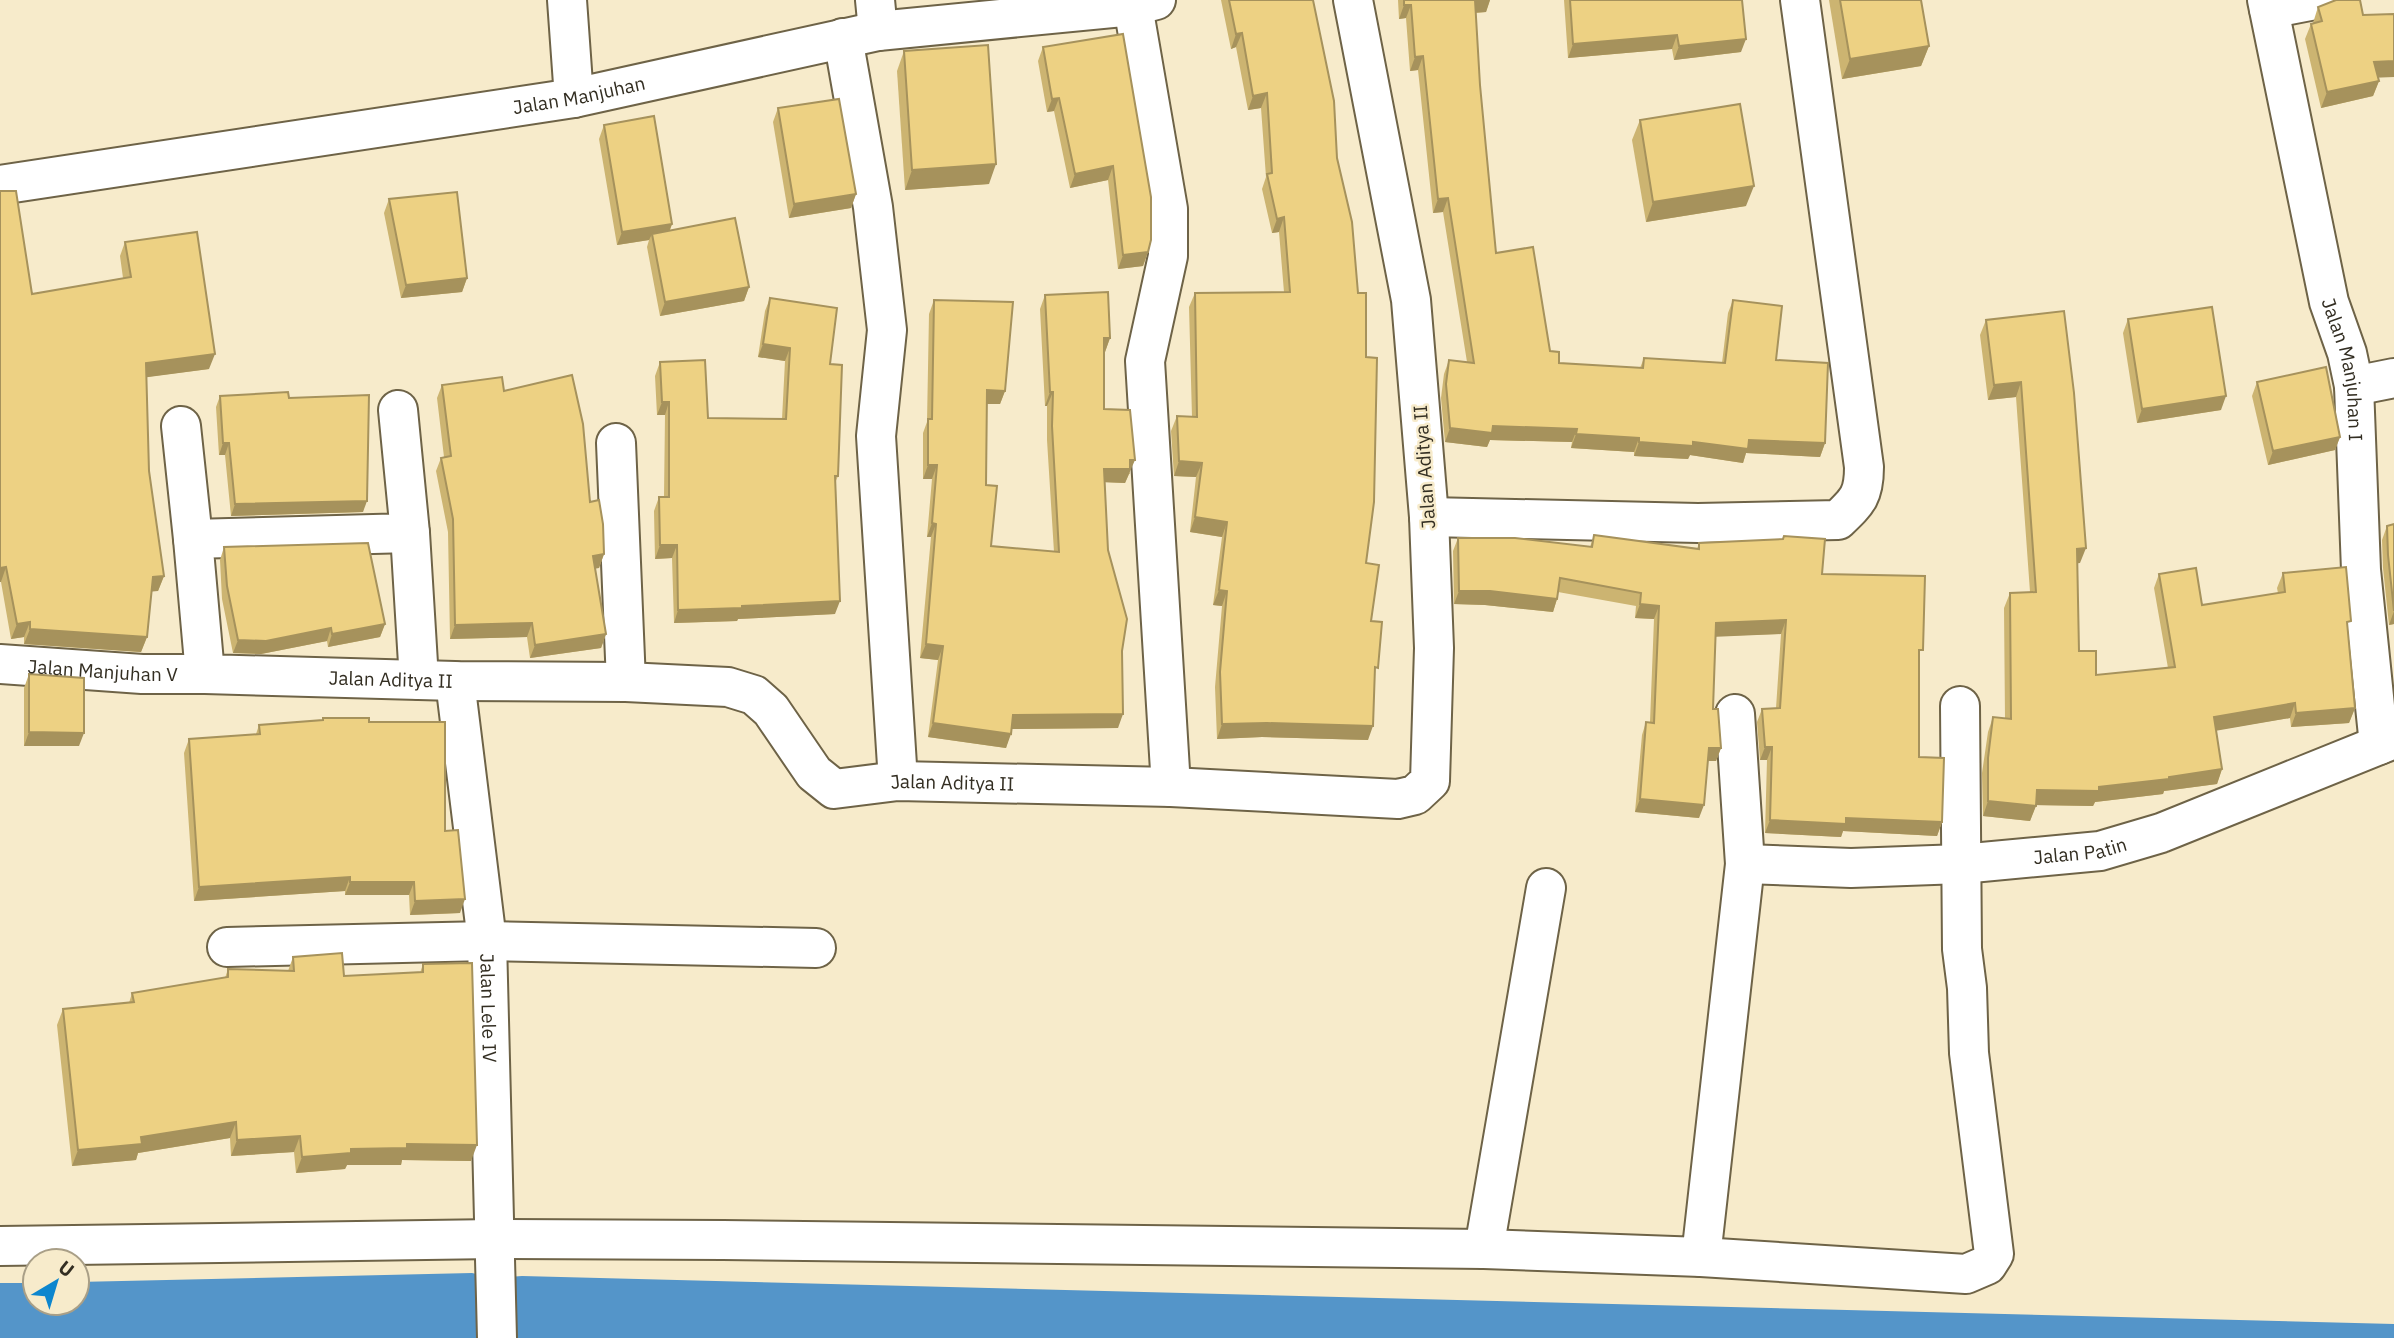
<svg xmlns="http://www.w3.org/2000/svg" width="2394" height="1338" font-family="'IBM Plex Sans',sans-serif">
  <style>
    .water { fill: #5495c9 }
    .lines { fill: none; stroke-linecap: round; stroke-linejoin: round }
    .street-casing { stroke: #6e6347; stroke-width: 42 }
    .secondary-casing { stroke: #6e6347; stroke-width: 42 }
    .street { stroke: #fff; stroke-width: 38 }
    .secondary { stroke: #fff; stroke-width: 38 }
    .wall { fill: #ccb471 }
    .shaded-wall { fill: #a6925c }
    .building { fill: #edd183; stroke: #a6925c; stroke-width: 2 }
    .labels { text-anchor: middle; stroke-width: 5; stroke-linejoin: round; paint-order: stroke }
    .street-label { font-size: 19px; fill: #332e22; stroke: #f7ebcb }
  </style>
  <rect width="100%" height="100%" fill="#f7ebcb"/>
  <polygon class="water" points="472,1273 495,1278 522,1276 2394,1324 2394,1338 0,1338 0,1283 35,1283 35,1303 77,1303 77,1282"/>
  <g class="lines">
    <g class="street-casing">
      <g id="street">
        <polyline points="567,0 574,98"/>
        <polyline points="875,0 878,31"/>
        <path id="s1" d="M2267,0L2329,302L2347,353L2354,386L2361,570L2379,745"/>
        <polyline points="1133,6 1168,209 1168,256 1145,361 1171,787"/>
        <polyline points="2269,9 2315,0"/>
        <polyline points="843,38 873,207 887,330 876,436 898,781"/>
        <polyline points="2354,386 2394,378"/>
        <path id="s2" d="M398,410L410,533L193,539L205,674L455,681L626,682L728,687L754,695L771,710L814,773L834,789L898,781L1171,787L1398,799L1415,795L1430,781L1434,648L1429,517L1411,300L1353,0"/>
        <polyline points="181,426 193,539"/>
        <polyline points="616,443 626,682"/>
        <path d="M1429,517L1698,523L1838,520C1858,501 1864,495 1864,467L1800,0"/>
        <polyline points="410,533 419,680"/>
        <path id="s3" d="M0,664L142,674H205"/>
        <path id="s4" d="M455,681L487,941L497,1338"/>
        <path id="s5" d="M1745,864L1851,868L1961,864L2100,851L2161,833L2394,739"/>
        <polyline points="227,947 487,941 816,948"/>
        <polyline points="0,1246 495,1239 723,1240 1484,1249 1701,1257 1745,864 1735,714"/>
        <polyline points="1484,1249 1546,888"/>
        <polyline points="1701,1257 1966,1274 1987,1265 1994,1254 1969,1053 1967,988 1962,949 1960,706"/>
      </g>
    </g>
    <g class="secondary-casing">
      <g id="secondary">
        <path id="s6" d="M0,185L574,98L878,31L1133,6L1156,0"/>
      </g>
    </g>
    <use href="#street" class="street"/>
    <use href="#secondary" class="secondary"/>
  </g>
  <g class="wall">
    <polygon points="1221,0 1313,0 1371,621 1374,678 1368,740 1262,737 1217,739 1215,687 1222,606 1213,605 1222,537 1190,532 1196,477 1174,476 1171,431 1177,416 1192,417 1189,307 1195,293 1284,292 1279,232 1272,233 1262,189 1266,177 1261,108 1248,110 1236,47 1231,49"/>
    <polygon points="1398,0 1490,0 1486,12 1476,13 1480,85 1496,253 1550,351 1559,363 1640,368 1644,358 1722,363 1728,313 1733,300 1776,360 1825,443 1820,457 1746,453 1743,463 1690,455 1688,459 1634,456 1634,452 1571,448 1572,442 1490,440 1487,447 1445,442 1441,398 1444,374 1449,360 1467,362 1443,212 1433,213 1418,70 1410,71 1406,18 1399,19"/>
    <polygon points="1564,0 1742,0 1741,52 1674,60 1672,49 1568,58"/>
    <polygon points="1829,0 1921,0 1929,46 1921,66 1842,79"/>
    <polygon points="2318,7 2363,15 2394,77 2378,77 2379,81 2373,96 2321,108 2305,39 2311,24 2313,23"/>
    <polygon points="1123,34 1148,252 1143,266 1118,269 1108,180 1070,188 1054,111 1047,112 1038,61 1043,47"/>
    <polygon points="904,51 989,184 905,190 897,71"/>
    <polygon points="778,108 856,194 851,208 789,218 773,122"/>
    <polygon points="1640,120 1746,206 1646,222 1632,140"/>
    <polygon points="604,125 672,224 670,230 749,287 744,301 660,316 647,247 649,240 617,245 599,139"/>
    <polygon points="389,199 467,278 462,292 401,298 384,213"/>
    <polygon points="125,242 209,369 146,377 149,471 164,576 158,591 151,591 147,637 141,652 24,644 24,637 11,639 1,582 32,294 123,278 120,256"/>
    <polygon points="1045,295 1110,338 1105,352 1104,352 1104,409 1130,474 1129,474 1125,483 1105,482 1108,550 1122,651 1118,728 1011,729 1006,748 928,737 938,660 920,658 931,537 927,537 932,479 923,479 923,433 927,422 929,314 934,300 1005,391 1000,404 986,404 986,485 991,546 1054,552 1047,440 1047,406 1045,406 1040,309"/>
    <polygon points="770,298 830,364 838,476 835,483 835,614 738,619 737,621 674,623 672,558 655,559 654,511 659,497 664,497 665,415 657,415 655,376 660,362 708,418 782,419 785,361 758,357 765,311"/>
    <polygon points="2064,311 2080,563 2077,563 2079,651 2096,675 2168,668 2154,588 2159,574 2202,605 2278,593 2277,588 2283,573 2348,631 2355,708 2349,723 2291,727 2290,718 2216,730 2222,769 2217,784 2164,791 2163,794 2095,802 2093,806 2036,805 2030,821 1983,816 1982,773 1988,732 1993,717 2005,719 2004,608 2010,593 2030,592 2016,397 1988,400 1980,335 1986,320"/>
    <polygon points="2128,319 2221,410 2137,423 2123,333"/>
    <polygon points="2257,382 2340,437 2335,450 2268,465 2252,396"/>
    <polygon points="442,385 504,391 590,502 604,554 599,568 595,568 606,634 601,648 530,658 527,637 450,639 448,532 436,471 441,458 444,457 437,398"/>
    <polygon points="220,396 289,398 363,512 231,516 225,455 219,455 216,407"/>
    <polygon points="2394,524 2394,624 2389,625 2383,568 2382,540 2387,526"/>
    <polygon points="1594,535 1697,549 1699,543 1782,539 1784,536 1822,574 1919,660 1919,757 1942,822 1937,836 1843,831 1841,837 1765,833 1767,760 1760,760 1757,722 1762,709 1776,708 1781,634 1715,636 1713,709 1721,748 1716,761 1708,761 1699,818 1635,812 1642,735 1646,722 1650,722 1654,619 1635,618 1636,606 1558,592 1557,599 1553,612 1485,605 1454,604 1453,551 1458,538 1590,547"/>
    <polygon points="224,547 385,624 380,637 328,647 327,641 261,654 233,653 222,599 220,560"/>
    <polygon points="29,674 79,746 24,746 24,688"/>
    <polygon points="323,718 369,722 445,831 460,913 410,915 409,895 345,895 345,891 194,901 184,753 189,739 256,734 259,725 322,720"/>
    <polygon points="293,957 344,976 420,973 423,964 471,1161 402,1160 401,1165 347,1165 345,1169 296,1173 294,1152 231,1156 230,1138 138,1153 136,1160 72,1166 57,1025 63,1009 129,1003 132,993 225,978 228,969 288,971"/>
  </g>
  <g class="shaded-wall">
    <polygon points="1475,0 1490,0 1486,12 1470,13"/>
    <polygon points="1404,5 1411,5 1406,18 1399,19"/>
    <polygon points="1242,33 1236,47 1231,49 1236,34"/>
    <polygon points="1677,35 1672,49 1568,58 1573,44"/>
    <polygon points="1746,39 1741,52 1674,60 1679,46"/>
    <polygon points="1929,46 1921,66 1842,79 1850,59"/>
    <polygon points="1423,56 1418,70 1410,71 1415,57"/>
    <polygon points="2394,61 2394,77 2369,78 2374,62"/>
    <polygon points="2379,81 2373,96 2321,108 2327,92"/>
    <polygon points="1267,93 1261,108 1248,110 1253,96"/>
    <polygon points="1059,98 1054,111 1047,112 1052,99"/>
    <polygon points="996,164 989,184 905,190 912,170"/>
    <polygon points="1113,166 1108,180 1070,188 1075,174"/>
    <polygon points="1754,186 1746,206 1646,222 1653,202"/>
    <polygon points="856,194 851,208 789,218 794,204"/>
    <polygon points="1448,198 1443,212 1433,213 1438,199"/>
    <polygon points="1284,217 1279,232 1272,233 1277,219"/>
    <polygon points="672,224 667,237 652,234 649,240 617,245 622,232"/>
    <polygon points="1148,252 1143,266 1118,269 1123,255"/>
    <polygon points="467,278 462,292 401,298 406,285"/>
    <polygon points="749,287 744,301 660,316 665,302"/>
    <polygon points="1104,338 1110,338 1105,352 1099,352"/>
    <polygon points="763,344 790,348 785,361 758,357"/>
    <polygon points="215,354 209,369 141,378 146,363"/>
    <polygon points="2021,382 2016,397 1988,400 1994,385"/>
    <polygon points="987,390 1005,391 1000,404 982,404"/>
    <polygon points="1050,392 1053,392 1047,406 1045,406"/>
    <polygon points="2226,396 2221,410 2137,423 2142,409"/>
    <polygon points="662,402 669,402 665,415 657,415"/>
    <polygon points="1493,426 1577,429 1572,442 1490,440 1487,447 1445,442 1450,428"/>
    <polygon points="1576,434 1639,438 1634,452 1571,448"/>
    <polygon points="2340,437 2335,450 2268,465 2273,451"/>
    <polygon points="1749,440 1825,443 1820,457 1746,453 1743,463 1690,455 1688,459 1634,456 1639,442"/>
    <polygon points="223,443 229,443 225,455 219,455"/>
    <polygon points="1130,460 1135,460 1125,483 1099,482 1104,469"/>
    <polygon points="1179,461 1202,463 1196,477 1174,476"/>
    <polygon points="928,465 937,465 932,479 923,479"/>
    <polygon points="367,501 363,512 231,516 235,504"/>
    <polygon points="1195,517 1227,522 1222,537 1190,532"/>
    <polygon points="932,523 936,524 931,537 927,537"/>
    <polygon points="660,545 677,545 672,558 655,559"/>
    <polygon points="2086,548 2080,563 2071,564 2077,549"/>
    <polygon points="604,554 599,568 588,570 593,556"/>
    <polygon points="6,567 1,582 0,582 0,568"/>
    <polygon points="164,576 158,591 147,592 153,577"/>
    <polygon points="1219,590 1227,591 1222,606 1213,605"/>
    <polygon points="1459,591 1490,591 1557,599 1553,612 1485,605 1454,604"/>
    <polygon points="840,601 835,614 738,619 737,621 674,623 678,610 742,606"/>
    <polygon points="1640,604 1659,606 1654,619 1635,618"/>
    <polygon points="2394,611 2394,624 2389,625"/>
    <polygon points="1786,620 1781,634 1711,637 1716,623"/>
    <polygon points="30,622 24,637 11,639 17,624"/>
    <polygon points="532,623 527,637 450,639 455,625"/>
    <polygon points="385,624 380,637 328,647 332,634"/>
    <polygon points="331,628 327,641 261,654 233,653 238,640"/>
    <polygon points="30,629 147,637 141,652 24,644"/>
    <polygon points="606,634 601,648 530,658 535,645"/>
    <polygon points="926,644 943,646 938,660 920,658"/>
    <polygon points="2295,703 2290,718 2209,732 2214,717"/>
    <polygon points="2355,708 2349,723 2291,727 2296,713"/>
    <polygon points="1123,714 1118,728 1008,729 1013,715"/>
    <polygon points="933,723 1011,734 1006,748 928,737"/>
    <polygon points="1267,723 1373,726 1368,740 1262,737 1217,739 1222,724"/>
    <polygon points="29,732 84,733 79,746 24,746"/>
    <polygon points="1765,747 1772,747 1767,760 1760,760"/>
    <polygon points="1709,748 1721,748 1716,761 1704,761"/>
    <polygon points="2222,769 2217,784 2164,791 2163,794 2095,802 2093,806 2032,805 2037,790 2099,787"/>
    <polygon points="1640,799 1704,805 1699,818 1635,812"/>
    <polygon points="1988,801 2036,806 2030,821 1983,816"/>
    <polygon points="1846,818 1942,822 1937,836 1843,831 1841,837 1765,833 1770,820"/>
    <polygon points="350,877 345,891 194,901 199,887"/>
    <polygon points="350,882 414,882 409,895 345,895"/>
    <polygon points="465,899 460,913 410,915 415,901"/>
    <polygon points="236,1122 230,1138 138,1153 136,1160 72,1166 78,1150 141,1137"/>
    <polygon points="300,1136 294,1152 231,1156 237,1140"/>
    <polygon points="407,1144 477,1145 471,1161 402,1160 401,1165 347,1165 345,1169 296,1173 302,1157 351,1149"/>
  </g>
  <g class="building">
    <polygon points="1229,0 1313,0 1334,101 1337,158 1352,222 1358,293 1366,293 1366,357 1377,358 1374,502 1366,563 1379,565 1371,621 1382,622 1378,668 1375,667 1373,726 1267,723 1222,724 1220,672 1227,591 1219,590 1227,522 1195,517 1202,463 1179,461 1177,416 1197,417 1195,293 1290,292 1284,217 1277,219 1267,174 1272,173 1267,93 1253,96 1242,33 1236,34"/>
    <polygon points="1404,0 1475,0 1480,85 1496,253 1533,247 1550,351 1559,352 1559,363 1643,368 1644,358 1725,363 1733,300 1782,306 1776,360 1828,363 1825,443 1749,440 1748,449 1693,442 1693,446 1639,442 1639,438 1576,434 1577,429 1493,426 1492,433 1450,428 1446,384 1449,360 1474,363 1448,198 1438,199 1423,56 1415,57 1411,5 1404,5"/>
    <polygon points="1570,0 1742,0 1746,39 1679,46 1677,35 1573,44"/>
    <polygon points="1840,0 1921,0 1929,46 1850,59"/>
    <polygon points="2336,0 2360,0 2363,15 2394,14 2394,61 2374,62 2379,81 2327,92 2311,24 2322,21 2318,7"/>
    <polygon points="1123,34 1151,197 1151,240 1148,252 1123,255 1113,166 1075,174 1059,98 1052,99 1043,47"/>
    <polygon points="988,45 996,164 912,170 904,51"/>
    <polygon points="839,99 856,194 794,204 778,108"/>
    <polygon points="1740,104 1754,186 1653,202 1640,120"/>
    <polygon points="654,116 672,224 622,232 604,125"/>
    <polygon points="0,191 16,191 32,294 131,277 125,242 197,232 215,354 146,363 149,471 164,576 153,577 147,637 30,629 30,622 17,624 6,567 0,568"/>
    <polygon points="457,192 467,278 406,285 389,199"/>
    <polygon points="735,218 749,287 665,302 652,234"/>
    <polygon points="1108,292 1110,338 1104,338 1104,409 1130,410 1135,460 1130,460 1130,469 1104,469 1108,550 1127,619 1122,651 1123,714 1013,715 1011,734 933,723 943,646 926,644 936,524 932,523 937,465 928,465 928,419 932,419 934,300 1013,302 1005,391 987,390 986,485 997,486 991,546 1059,552 1052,426 1053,392 1050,392 1045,295"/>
    <polygon points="770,298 837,308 830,364 842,365 838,476 835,476 840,601 742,606 742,608 678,610 677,545 660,545 659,497 669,497 669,402 662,402 660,362 705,360 708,418 786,419 790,348 763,344"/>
    <polygon points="2212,307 2226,396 2142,409 2128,319"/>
    <polygon points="2064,311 2074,393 2086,548 2077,549 2079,651 2096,651 2096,675 2175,667 2159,574 2196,568 2202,605 2285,592 2283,573 2346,567 2351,621 2347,622 2355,708 2296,713 2295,703 2214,717 2222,769 2169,777 2169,779 2099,787 2099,791 2037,790 2036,806 1988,801 1988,758 1993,717 2011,719 2010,593 2036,592 2021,382 1994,385 1986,320"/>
    <polygon points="2326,367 2340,437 2273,451 2257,382"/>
    <polygon points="572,375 583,424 590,502 599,500 603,524 604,554 593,556 606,634 535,645 532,623 455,625 453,519 441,458 451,456 442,385 502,377 504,391"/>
    <polygon points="288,392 289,398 369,395 367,501 235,504 229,443 223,443 220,396"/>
    <polygon points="2394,524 2394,611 2388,555 2387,526"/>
    <polygon points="1594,535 1699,549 1699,543 1783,539 1784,536 1825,539 1822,574 1925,576 1923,650 1919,650 1919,757 1944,758 1942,822 1846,818 1846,824 1770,820 1772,747 1765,747 1762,709 1780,708 1786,620 1716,623 1713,709 1718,709 1721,748 1709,748 1704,805 1640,799 1646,722 1654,723 1659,606 1640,604 1641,593 1560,578 1557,599 1490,591 1459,591 1458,538 1515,538 1592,547"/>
    <polygon points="368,543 385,624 332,634 331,628 266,641 238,640 227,586 224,547"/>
    <polygon points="29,674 84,678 84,733 29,732"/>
    <polygon points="323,718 369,718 369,722 445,722 445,831 458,830 465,899 415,901 414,882 350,882 350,877 199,887 189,739 260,734 259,725 323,720"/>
    <polygon points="342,953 344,976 423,972 423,964 472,963 477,1145 407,1144 407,1148 351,1149 351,1153 302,1157 300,1136 237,1140 236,1122 141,1137 142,1144 78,1150 63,1009 134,1002 132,993 228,977 228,969 294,971 293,957"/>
  </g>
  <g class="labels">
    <g class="street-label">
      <text dy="7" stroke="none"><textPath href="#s6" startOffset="586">Jalan Manjuhan</textPath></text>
      <text dy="7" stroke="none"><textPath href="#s1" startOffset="378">Jalan Manjuhan I</textPath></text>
      <text transform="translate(1424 467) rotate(-94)" y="7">Jalan Aditya II</text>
      <text dy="7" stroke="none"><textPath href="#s3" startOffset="103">Jalan Manjuhan V</textPath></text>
      <text dy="7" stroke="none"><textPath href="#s2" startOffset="662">Jalan Aditya II</textPath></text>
      <text dy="7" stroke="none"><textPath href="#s2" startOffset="1270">Jalan Aditya II</textPath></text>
      <text dy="7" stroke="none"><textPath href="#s5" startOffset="336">Jalan Patin</textPath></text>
      <text dy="7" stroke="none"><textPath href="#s4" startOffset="329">Jalan Lele IV</textPath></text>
    </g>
  </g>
  <g transform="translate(56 1282) rotate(38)"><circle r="33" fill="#f7ebcb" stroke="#a99f87" stroke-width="2"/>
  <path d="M0-5L12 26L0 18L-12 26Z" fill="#0d86ce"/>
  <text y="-10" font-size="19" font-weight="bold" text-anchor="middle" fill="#332e22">U</text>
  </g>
</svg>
